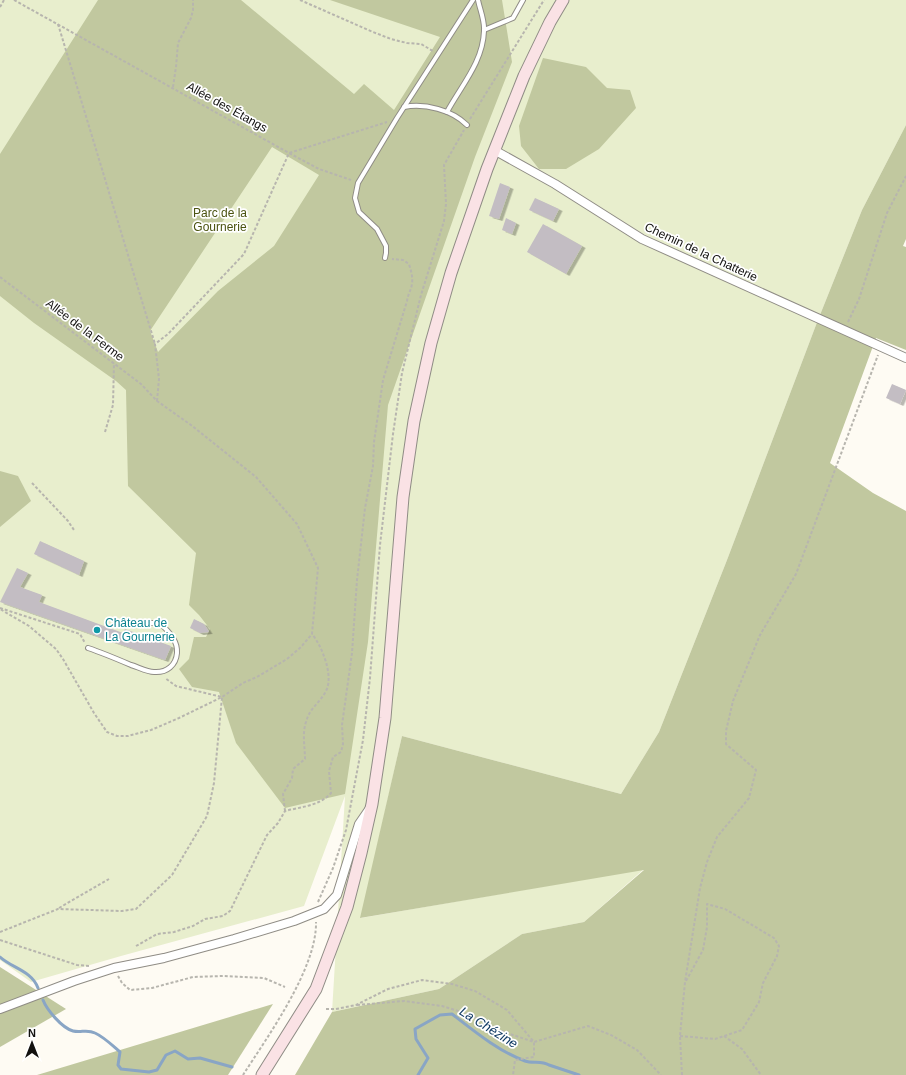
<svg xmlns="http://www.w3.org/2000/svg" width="906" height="1075" font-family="Helvetica,sans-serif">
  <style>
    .green { fill: #e8eecd }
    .forest { fill: #c1c89f; fill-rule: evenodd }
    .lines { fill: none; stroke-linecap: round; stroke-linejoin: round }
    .stream { stroke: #89a5c5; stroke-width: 3 }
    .building { fill: #c3bdc3; filter: url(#shadow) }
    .lane-casing { stroke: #8f8c85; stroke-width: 6 }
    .street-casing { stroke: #8f8c85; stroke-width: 10 }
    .secondary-casing { stroke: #8f8c85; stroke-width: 13 }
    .path { stroke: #b7b5ae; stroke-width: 2; stroke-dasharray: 3 2; stroke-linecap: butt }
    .lane { stroke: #fff; stroke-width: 4 }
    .street { stroke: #fff; stroke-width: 8 }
    .secondary { stroke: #fae2e5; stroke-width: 11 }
    .culture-dot { fill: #0f9aa8; stroke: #fff; stroke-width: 1.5 }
    .labels { text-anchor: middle; stroke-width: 3.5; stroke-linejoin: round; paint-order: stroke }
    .street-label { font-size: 12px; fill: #12110f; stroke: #fff }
    .park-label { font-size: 12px; fill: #4b5311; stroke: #fff }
    .culture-label { font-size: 12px; fill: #0d838f; stroke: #fff; text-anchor: start }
    .water-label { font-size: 13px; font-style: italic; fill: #0f3963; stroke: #fff }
  </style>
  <defs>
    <filter id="shadow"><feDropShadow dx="3.5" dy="2" stdDeviation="0" flood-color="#0004"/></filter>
  </defs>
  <rect width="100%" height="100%" fill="#fefbf3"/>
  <polygon class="green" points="0,0 906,0 906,125 862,210 816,325 727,560 659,732 621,794 402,736 361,918 644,869 584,922 522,934 439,989 332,1012 345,796 304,906 121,956 31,982 0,960"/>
  <g class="forest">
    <path d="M98,0H241L354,94L364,84L394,110L440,37L330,0H502L512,62L475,157L388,405L368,642L345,794L285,808L236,743L219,692L192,687L179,669L189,659L194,637H206L210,629L199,615L189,605L196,553L128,486L126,390L116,381L34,323L0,296V154ZM272,147L319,175L274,246L218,291L158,352L150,331Z"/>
    <polygon points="543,58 586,67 607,88 630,90 636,108 599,149 566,169 539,169 521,146 519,126"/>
    <polygon points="906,125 906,239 903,246 906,247 906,350 876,338 830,463 873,493 906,511 906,1075 295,1075 332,1012 439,989 522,934 584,922 644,870 360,918 402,736 621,794 659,732 727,560 816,325 862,210"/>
    <polygon points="0,471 18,476 31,501 0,527"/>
    <polygon points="0,967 66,1009 0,1047"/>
    <polygon points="273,1004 228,1075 37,1075"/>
  </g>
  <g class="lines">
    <g class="stream">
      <path d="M0,957C12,968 32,971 38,988"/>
      <path d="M43,1000C47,1010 62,1028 73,1031C81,1033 87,1029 95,1033C104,1037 113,1046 120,1052L118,1065L121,1069L149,1072L157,1070L166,1055L175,1051L188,1059L200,1058L232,1067"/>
      <path d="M418,1075L428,1058L416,1039L415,1029L440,1015L452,1014C474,1031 498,1051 525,1061C533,1064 541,1060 549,1065L579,1075"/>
    </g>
  </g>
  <g class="building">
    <polygon points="500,183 510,187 499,219 489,216"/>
    <polygon points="535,198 559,209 553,221 529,210"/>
    <polygon points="506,218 516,223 512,234 502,230"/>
    <polygon points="543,224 582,246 566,274 527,252"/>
    <polygon points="892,384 906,390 900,404 886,398"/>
    <polygon points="40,541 84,561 79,575 34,554"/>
    <polygon points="17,568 28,573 20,587 42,595 39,602 123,633 125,629 171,646 165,660 0,602"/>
    <polygon points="194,619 204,624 209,632 200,633 190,628"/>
  </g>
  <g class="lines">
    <g class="lane-casing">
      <g id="lane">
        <polyline points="484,30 513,18 523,0"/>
        <path d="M404,107C425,103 452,110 467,125"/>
        <path d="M447,112C461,86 483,62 484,31C485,21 480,10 478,0"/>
        <polyline points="385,258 386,253 386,246 377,229 359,212 355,198 358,183 397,118 473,0"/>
        <path d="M88,648C103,653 117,659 131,665C138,667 147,672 154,672C167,673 176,665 177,653C178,640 168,630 159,623H148"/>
      </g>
    </g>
    <g class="street-casing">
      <g id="street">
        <polyline points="494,150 555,184 642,239 906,358"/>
        <polyline points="0,1009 74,981 114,968 164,958 234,939 294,921 324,909 337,895 359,824 370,808"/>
      </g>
    </g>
    <g class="secondary-casing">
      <polyline id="secondary" points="262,1075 316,989 347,907 361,853 372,804 385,718 403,497 414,421 431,343 451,273 487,169 524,76 550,22 563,0"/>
    </g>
    <g class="path">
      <polyline points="14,0 289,153 319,169 351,180"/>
      <polyline points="300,0 373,32 391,39 407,43 421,44 433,51"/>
      <polyline points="0,7 4,0"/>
      <polyline points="58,24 155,344"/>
      <polyline points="173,87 176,67 178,43 191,18 193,10 193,0"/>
      <polyline points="470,119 544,0"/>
      <polyline points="0,277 141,384 157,401 191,425 256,477 297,524 318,568 312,634 301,647 287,659 257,677 243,683 222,697 179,718 151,730 128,736 117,736 107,732 94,713 63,659 56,649 29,626 0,609"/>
      <polyline points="848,322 859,299 887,213 906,176"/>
      <polyline points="157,401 159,379 155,344 168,334 244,254 289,153 387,122"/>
      <polyline points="105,432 113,405 114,363"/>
      <polyline points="32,483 68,521 74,530"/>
      <polyline points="0,608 80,634 85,643"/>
      <path d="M285,811L283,794L292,778L293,769L305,759C305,748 302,733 306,722C310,707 320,703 326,691C334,676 322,646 312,634"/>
      <polyline points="318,902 333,868 346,830 363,740 370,678 380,545 393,434 402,373 421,295 444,221 446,204 444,165 464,130"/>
      <polyline points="59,908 109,879"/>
      <polyline points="0,932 58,909 122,911 136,909 172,875 207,816 214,783 222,697 176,686 165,678"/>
      <polyline points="0,940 77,965 89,966"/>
      <path d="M136,946L157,934L174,932L193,926L205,919L223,916L230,911L267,835L278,823L285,811C300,807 320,806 331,793L329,771L333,757L341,752L343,744L342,725L352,653L357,580L365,508L373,466L374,442L383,380L407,301C408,294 411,290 412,284C413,277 411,271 409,264L403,260L392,259"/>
      <polyline points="118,976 122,983 130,990 152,988 193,977 223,976 264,978 285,987"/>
      <polyline points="357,1005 404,1001 442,1006 468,1014 504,1032 534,1042 534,1057 515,1060 513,1075"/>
      <polyline points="326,1009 336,1009 356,1005 388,989 422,980 452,984 475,991 507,1010 534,1042 588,1026 611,1035 637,1050 661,1075"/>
      <polyline points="680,1036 715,1039 742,1030 759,1002 763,983 777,956 779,946 774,938 725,909 707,904 707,927 703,950 686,981"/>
      <polyline points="724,1036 742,1049 761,1075"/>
      <path d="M243,1075C268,1036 317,968 316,922"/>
      <polyline points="682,1075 680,1036 685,982 700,888 707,862 717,837 749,798 756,770 726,744 726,731 733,701 760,635 796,574 878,355"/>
    </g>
    <use href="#lane" class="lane"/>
    <use href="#street" class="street"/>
    <use href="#secondary" class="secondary"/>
  </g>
  <circle class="culture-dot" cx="97" cy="630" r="4"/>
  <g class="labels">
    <g class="street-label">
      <text transform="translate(227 107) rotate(29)" y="4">Allée des Étangs</text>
      <text transform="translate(701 252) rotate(25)" y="4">Chemin de la Chatterie</text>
      <text transform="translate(85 330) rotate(37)" y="4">Allée de la Ferme</text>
    </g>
    <g class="park-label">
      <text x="220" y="217">Parc de la<tspan x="220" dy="14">Gournerie</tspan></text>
    </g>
    <g class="culture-label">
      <text x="105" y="627">Château de<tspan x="105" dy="14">La Gournerie</tspan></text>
    </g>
    <g class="water-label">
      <text transform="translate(489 1027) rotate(32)" y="5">La Chézine</text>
    </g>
  </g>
  <g transform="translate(32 1043)" stroke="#ffffff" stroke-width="3" paint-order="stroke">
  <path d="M0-3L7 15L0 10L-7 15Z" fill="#12110f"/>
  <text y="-6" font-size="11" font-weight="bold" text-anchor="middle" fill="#12110f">N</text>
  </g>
</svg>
